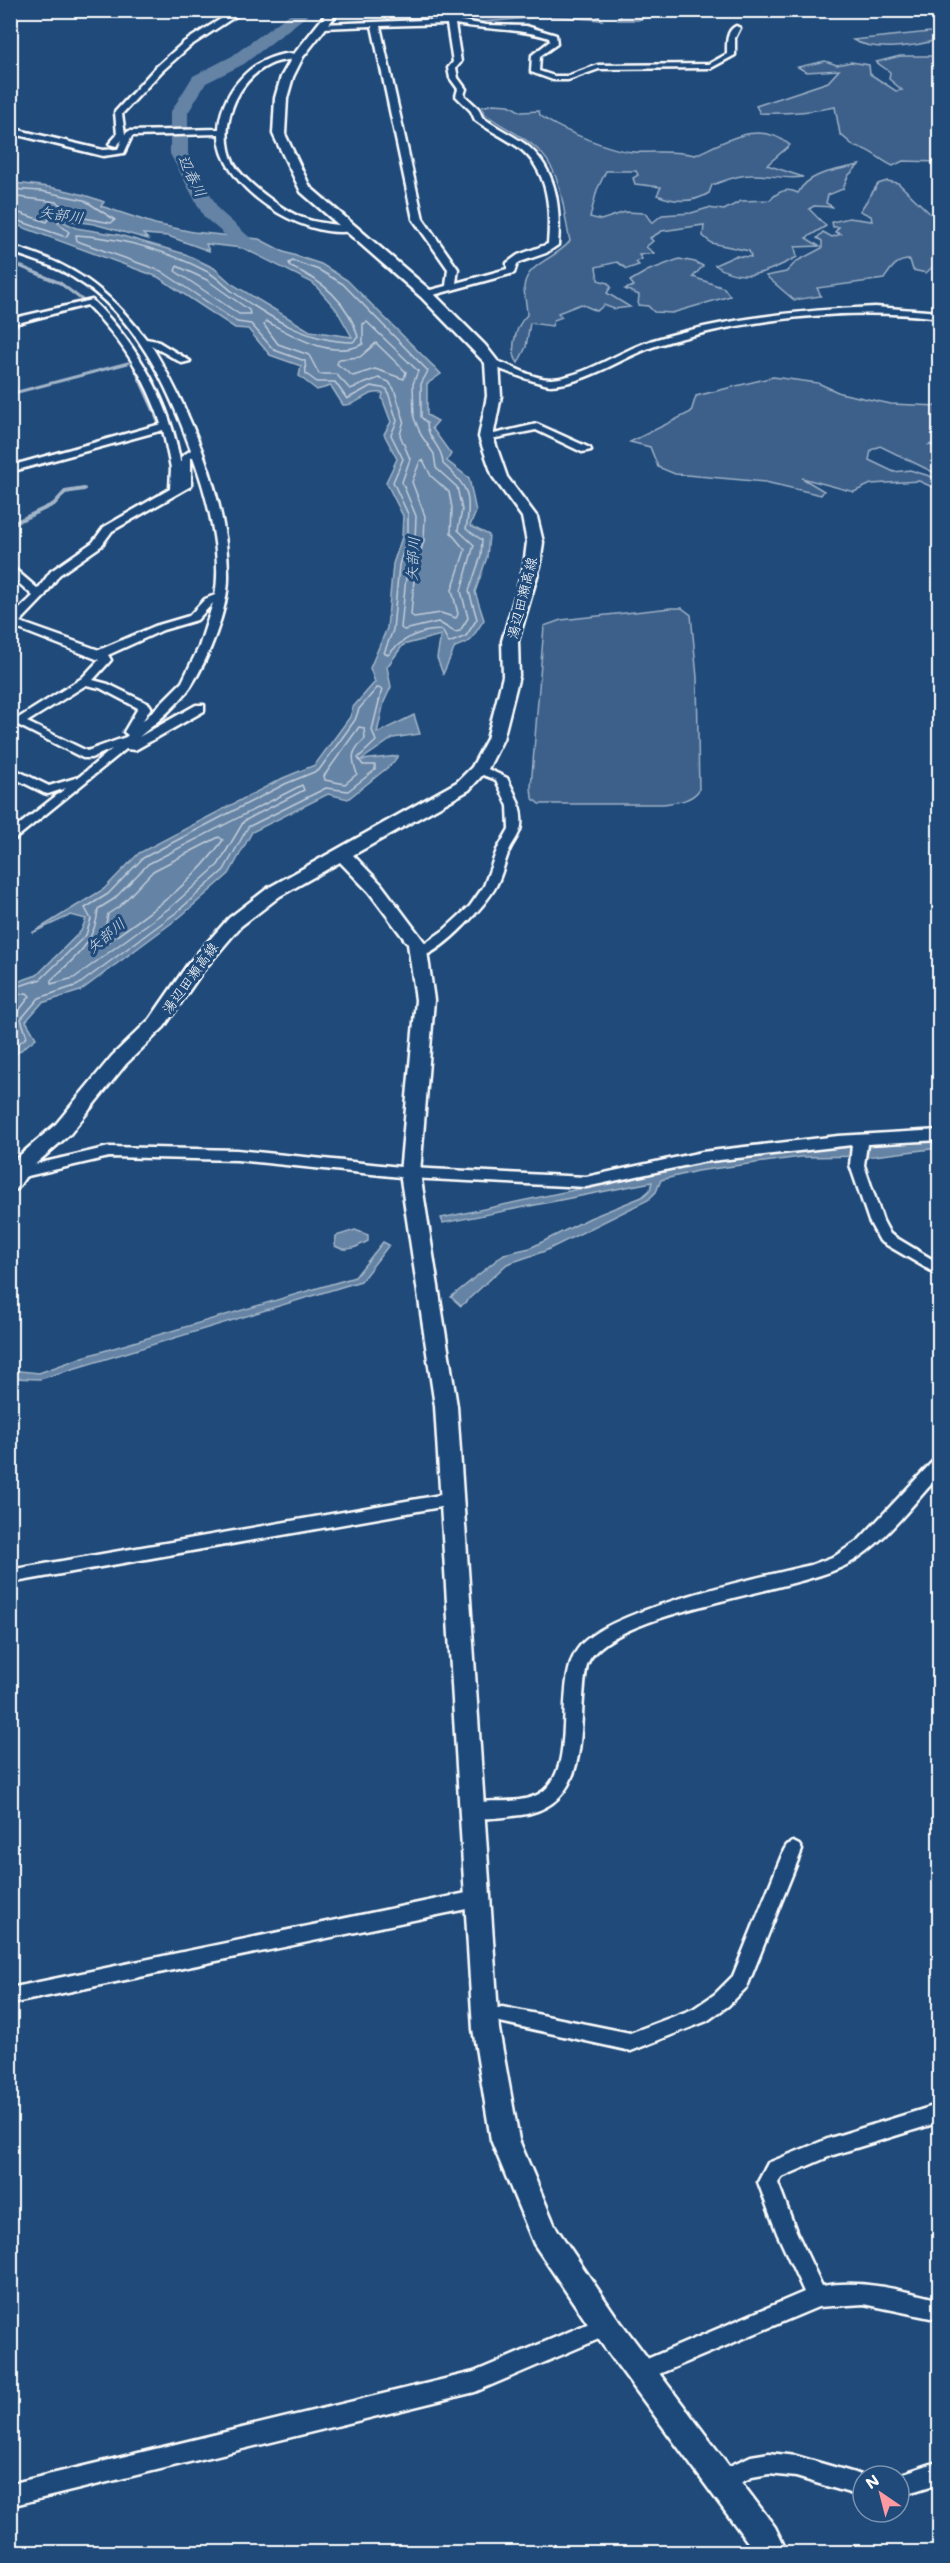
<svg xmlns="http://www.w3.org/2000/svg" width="950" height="2563" font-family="Mali,'Klee One',sans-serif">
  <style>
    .green { fill: #3c618b; stroke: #9eb0c5; stroke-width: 1.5 }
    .water { fill: #6583a4; stroke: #a3b5c8; stroke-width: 1.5; fill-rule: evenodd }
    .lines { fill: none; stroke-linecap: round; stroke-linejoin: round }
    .shore { stroke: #c1cddb; stroke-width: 1.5 }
    .stream-far1 { stroke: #a3b5c8; stroke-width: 3 }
    .stream { stroke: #a3b5c8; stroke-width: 4 }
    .river { fill: #6583a4; fill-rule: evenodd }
    .street-casing { stroke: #fff; stroke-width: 5 }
    .secondary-casing { stroke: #fff; stroke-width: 5 }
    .street { fill: #1f4a7a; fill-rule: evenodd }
    .secondary { fill: #1f4a7a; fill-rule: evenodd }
    .labels { text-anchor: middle; stroke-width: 6; stroke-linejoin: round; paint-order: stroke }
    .far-street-label { font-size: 14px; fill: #fff; stroke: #1f4a7a }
    .far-water-label { font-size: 15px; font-style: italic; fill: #d8e0e8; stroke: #1f4a7a }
  </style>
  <rect width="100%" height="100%" fill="#1f4a7a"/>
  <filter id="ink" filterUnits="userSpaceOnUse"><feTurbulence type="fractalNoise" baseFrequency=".0167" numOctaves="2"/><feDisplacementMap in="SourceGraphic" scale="12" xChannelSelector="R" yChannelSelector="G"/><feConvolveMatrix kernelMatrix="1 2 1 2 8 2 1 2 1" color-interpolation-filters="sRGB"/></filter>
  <g filter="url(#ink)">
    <g class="green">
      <polygon points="450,11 606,11 598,16 602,20 550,16 484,22 458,20"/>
      <polygon points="618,11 666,11 638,20 618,20 621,16"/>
      <path d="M939,31V39C916,47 874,52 853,40Z"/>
      <path d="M900,56H939V162L903,161L893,166C879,160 870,148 855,147L840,134L835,107C809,112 787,114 760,113L756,106L828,82L839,70L806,72L798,67L825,61L837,65L851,62L869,65L870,74L896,91L902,90L889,79L890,72L876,62Z"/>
      <path d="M493,104L509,105L521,112L539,111L540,115C555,128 614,152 635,152C656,153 674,150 695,155C727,141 759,119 790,145L767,165L803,177C785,180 768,174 750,175C737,175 724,181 712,185L709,193C693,203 674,202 657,195L661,187L635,184L633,178L638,175L636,171H606L597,190L590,217L601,220L625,212L645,213L652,223L662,215L691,213L708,208L724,210L741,201L770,200C778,191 787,187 798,193C808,172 839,170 859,165L848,176L843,189L828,195L826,203L833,207L814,206L809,209L826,226L806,238L819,246L795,247L797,257C771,271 742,285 715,265L735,256L751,257L749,251L711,243L703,236L704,225L662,231L650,238L653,241L646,247L654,253L639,255L642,259L636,262L639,265L627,269L617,262L596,267L598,280L608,283L611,287L607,293L630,307L614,309L604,305L597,311L581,304L558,313L562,317L554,320L552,326L530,323L526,347L518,363C508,350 517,324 527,315C527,306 524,295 524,287C526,263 558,258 570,241C562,207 563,170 535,147C520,134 500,126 484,113L482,107Z"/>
      <path d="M887,181L898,183L939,222V261L926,273L913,270L910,260C896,260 892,267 884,279L817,288L821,296L794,300L766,276L786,272L797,261L822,248V241L817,238L823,232L832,237L841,234L835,232L839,227H833L832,222L849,218L872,221L871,216L860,211L878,184Z"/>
      <polygon points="679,259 695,262 703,266 693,277 724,288 730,296 672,313 654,312 648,306 638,305 639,295 625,289 634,286 630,281 647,271"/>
      <polygon points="773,377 818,383 840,393 891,404 939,406 939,441 929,445 939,448 939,475 880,446 871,450 869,460 894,472 910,470 936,478 939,480 939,490 919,481 871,484 854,492 802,478 824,491 821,495 765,482 675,474 658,467 650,447 630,442 691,412 696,396"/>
      <path d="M671,608H682L691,615L697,677L699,790C690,802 676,802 663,804H539L532,798L531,787L544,626L561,620Z"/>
    </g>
    <g class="water">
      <path d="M11,183C43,185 74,190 104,202L101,206L155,224L193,232L259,239L284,252L321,264L347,280L441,374L427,384V415L438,421L432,428L451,454L447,461L469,478L476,512L470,526L489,535L487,557L475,592L484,620L470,641L455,647L443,674L437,658L441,635L403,645L387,667L391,687L384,702L377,733L414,715L420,734L393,738L361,760L398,756L392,764L348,799L328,794L252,832L229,874L181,916L80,991L42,1003L26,1021L36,1038L11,1058V984L37,975L81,931L86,919L71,915L32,933L104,889L139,853L283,778L315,765L350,717L353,707L375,682L370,668L387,628L393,564L402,537L403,516L386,482L397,459L384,434L391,422L382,398L383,393C365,390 359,406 343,405L331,386L317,390L299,376L301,366L270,355L248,329L235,328L158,277L11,223ZM58,219L94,224L148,239L143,234L168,236L209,251L206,244L243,248L313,283L336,309L352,337L310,331L232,284L214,268L185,254L119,235L76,228Z"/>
      <polygon points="939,1141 939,1148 874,1156 801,1157 697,1171 661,1180 656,1192 648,1200 545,1251 507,1264 461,1306 451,1297 504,1254 530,1248 590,1218 642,1197 650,1190 652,1182 443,1223 441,1218 697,1164 794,1151"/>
      <path d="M355,1230L368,1235V1241C357,1247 346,1253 335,1246L336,1236Z"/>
      <polygon points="383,1242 389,1245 361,1281 40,1379 11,1378 11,1370 39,1373 83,1357 355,1277"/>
    </g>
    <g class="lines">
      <g class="shore">
        <polyline points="10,189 41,191 84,200 115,220 111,223 63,214 58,223 69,232 66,237 10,218"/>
        <polyline points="10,196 57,202 60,205 47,222 10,210"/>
        <path d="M76,235C121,238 168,251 208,272C217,277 224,285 233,292C269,317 307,342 353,342L358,337C349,303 322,280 291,267L289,263L293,261L319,270L343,284L428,371L421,384V417L427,423C427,439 443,447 443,464C468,486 472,495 466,529L482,540L481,556L469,591L477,619L466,636L449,643L442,630C419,630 403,638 388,655L384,653L393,630L399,565L408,537V514L393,482L403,459L391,435L397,421L387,389L371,386L347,399L335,382H317L306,374L305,361L274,350L251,324L237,322L161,271L77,241Z"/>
        <polygon points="177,266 207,280 249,310 250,314 239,314 175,271"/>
        <path d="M266,321C294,336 331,360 363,344V324L367,322L418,371L413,384L414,418L421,435L434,454L436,468L457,487L462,510L458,530L474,545L461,591L468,618L460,631L455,632L438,622L404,630L401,628L407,567L415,540L416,516L402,482L410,459L400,435L404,420L394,389L389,382L379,378L350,389L336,374H319L309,355L278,344L264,325Z"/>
        <polygon points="376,343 406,372 404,379 375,369 353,376 337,364 339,359 360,357"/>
        <polygon points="423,460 431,476 449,492 452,508 451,533 465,550 452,590 458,614 456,618 441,613 414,617 411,615 415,568 424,541 425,516 412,482 420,461"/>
        <path d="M359,727L364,728L365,739C351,751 351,757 357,774L345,784L325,780L324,776Z"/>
        <path d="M302,785L304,790L244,821L218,865L172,906L74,978L51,984V980C74,959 96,942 98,909L114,899L148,864Z"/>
        <path d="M219,837L223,840C193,884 150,912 107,943H102L108,914L120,906L153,871Z"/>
        <polyline points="10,989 41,979 86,935 91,919 85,908 108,894 143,858 285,784 319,770 355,720 359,709 377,688 382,689 372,730 376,741 358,758 363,765 375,765 375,770 348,791 326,788 248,827 224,870 177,912 78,985 39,998 21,1019 27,1037 10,1050"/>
        <polyline points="10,996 27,993 30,996 14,1017 17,1034 10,1041"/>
      </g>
      <g class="stream-far1">
        <polyline points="10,262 60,283 90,306"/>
        <polyline points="130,358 157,418"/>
        <polyline points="10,394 128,363"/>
      </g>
      <g class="stream">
        <polyline points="156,426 160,425 156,416"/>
        <polyline points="10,525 54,504 65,492 84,489"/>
      </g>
      <polygon class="river" points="295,10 314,10 244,64 206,83 188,113 188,154 219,210 256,243 246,249 239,247 204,217 170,154 170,113 193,76 232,56"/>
      <g class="street-casing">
        <g id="street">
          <path d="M235,10H245L190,46L161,72L122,114L125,134L129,131L219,129C221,88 259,49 301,54V58C290,60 279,60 269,65C235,81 217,129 234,164C243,180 274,203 290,212C310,224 330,223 352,227V231C303,240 219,187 219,134L132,136L124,153L103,156L10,133V128L103,150L118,149L122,140L116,146L109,144L117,135L115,112L155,68L184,42Z"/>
          <path d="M451,19L486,25L526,26L556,35L557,44L540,56L539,71L554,76H567L598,65L709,64L727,54C727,43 726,31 736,26L740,28L735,38V55L711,68L599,69L568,80H553L531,72L532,55L550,41L549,38C519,28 487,30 455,24L461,62L456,68L458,78L466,89L464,95L478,108L482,117C495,127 511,134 525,144C557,168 561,208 558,245L546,253L520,262L517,264L514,273L426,297L421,294L423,292L446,286L448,269L413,219L372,26L322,28L318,26L322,24ZM447,24L453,62L448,68L450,78L458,89L456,96L471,111L475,120C488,130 504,137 518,147C549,170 551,209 548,244L518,255L507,263V269L456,283L458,269L423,219L380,26Z"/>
          <path d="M10,246C72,263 107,288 146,339L157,341L190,361L182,363L151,345C190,409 229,503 228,578C228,609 208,660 191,686C178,705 157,722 139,737L196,705H204V711L135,750L126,749L10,843V832L66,788L48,794L44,793L10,776V767L49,786L79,777L112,749L91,758H83L12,722L82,678L99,660L14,627L10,628V618L33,596L10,575V565L38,589L51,571L93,542L104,527L170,489L171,468L163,430L10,472V466L161,424C147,379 120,338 87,305L10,325V319L92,300C138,345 171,403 181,466V457L191,450C168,386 135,314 74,278C55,266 32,259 10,252ZM193,457C207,495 223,556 215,595L205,599L189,616L155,626L99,650L20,622L43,598L59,575L101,546L112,531L191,486V458ZM213,603L199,647L182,682L142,722L151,707L149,704L108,684L93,680L111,660L108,655L163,630L197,620ZM86,685L100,688L138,708L124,732L128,735L126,737L87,751L27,722Z"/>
          <path d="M875,307L940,312V318C850,306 745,319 658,345C623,356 589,383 551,385C542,385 494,368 487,363L492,360C512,364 532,380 552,379C586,376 618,352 650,341C722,319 800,310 875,307Z"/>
          <polygon points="537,424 590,448 591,450 582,452 536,430 486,440 481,437"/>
          <path d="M479,765L507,778C515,794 523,808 521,826C520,835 512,843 509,851C504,863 502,875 496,886C487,904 435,962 414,957L412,954L414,951L444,930L470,906L484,886L497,850L509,829L508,806L496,780L475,772V766Z"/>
          <polygon points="940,1130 940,1140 867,1144 864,1165 883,1221 890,1234 940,1264 940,1276 880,1241 869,1221 850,1165 852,1145 702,1162 586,1187 410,1178 237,1160 109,1157 19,1178 12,1173 19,1168 109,1147 237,1150 410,1168 586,1177 702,1152 838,1136"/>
          <path d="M940,1458V1475C911,1505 884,1544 848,1564C796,1593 606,1611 587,1665C575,1720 597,1803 521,1815C504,1817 482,1821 466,1815L463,1810L466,1805C489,1797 514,1806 537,1795C582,1773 550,1681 580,1646C611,1609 760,1577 811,1565L835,1556L859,1540L934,1460Z"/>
          <polygon points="452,1493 458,1495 460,1499 458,1503 452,1505 10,1583 10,1570"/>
          <polygon points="793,1842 799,1845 802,1850 747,1987 728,2006 707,2021 631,2051 495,2021 492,2015 495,2009 502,2007 630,2033 693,2009 715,1994 733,1976 784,1850 787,1845"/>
          <polygon points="476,1891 483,1893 485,1899 483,1905 476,1907 10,2004 10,1988"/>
          <path d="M940,2104V2122L833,2155L782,2177L778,2183L796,2231L822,2286C862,2279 901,2290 940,2300V2320L864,2304L818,2307L640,2382L633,2379L629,2372L633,2365L804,2292L777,2233L758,2182L768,2163L830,2138Z"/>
          <polygon points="606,2316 613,2319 616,2326 613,2333 475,2392 10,2506 10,2484 474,2372"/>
          <polygon points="769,2453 796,2456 865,2476 863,2476 863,2497 796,2477 769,2474 752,2477 722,2492 714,2489 711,2481 714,2473 751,2456"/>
          <polygon points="940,2461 940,2483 899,2496 899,2476 895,2476"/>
        </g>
      </g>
      <g class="secondary-casing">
        <polygon id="secondary" points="329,10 340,10 303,57 293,77 287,98 285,134 310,187 431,291 485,345 499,363 501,396 493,437 507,477 537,517 543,542 540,566 518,641 519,676 503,739 488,769 469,790 353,855 381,884 426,944 434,1000 420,1173 457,1406 499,2029 519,2140 555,2226 616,2316 775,2527 787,2552 755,2552 596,2336 534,2244 491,2140 473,2029 435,1406 400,1173 416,1000 408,944 369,892 340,862 280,896 241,926 202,972 164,1027 126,1064 70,1134 32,1167 17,1189 10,1191 10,1168 18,1157 56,1124 112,1056 150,1019 188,964 229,918 268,888 457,782 472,767 487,739 503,676 502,641 524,566 527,542 522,517 493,477 479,437 487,396 485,363 421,297 301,192 273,134 275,98 281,77 294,54"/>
      </g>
      <use href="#street" class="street"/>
      <use href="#secondary" class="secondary"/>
    </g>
  </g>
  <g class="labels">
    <g class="far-street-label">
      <text transform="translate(522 598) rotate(-76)" y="5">湯辺田瀬高線</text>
      <text transform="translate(190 978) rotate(-54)" y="5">湯辺田瀬高線</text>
    </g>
    <g class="far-water-label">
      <text transform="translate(192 176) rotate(64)" y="5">辺春川</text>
      <text transform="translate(61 215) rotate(9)" y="5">矢部川</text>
      <text transform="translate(413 559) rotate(-87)" y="5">矢部川</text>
      <text transform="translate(106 936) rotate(-40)" y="5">矢部川</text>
    </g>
  </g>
  <rect width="950" height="2563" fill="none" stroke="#1f4a7a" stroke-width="36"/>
  <rect x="18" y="18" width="914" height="2527" fill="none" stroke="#fff" stroke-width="2" filter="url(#ink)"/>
  <g transform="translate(881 2494) rotate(325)"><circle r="28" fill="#1f4a7a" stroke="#7992af" stroke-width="1.5"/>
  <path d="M0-4.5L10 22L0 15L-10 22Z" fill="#ff9aa2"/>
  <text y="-9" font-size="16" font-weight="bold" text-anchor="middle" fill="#ffffff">N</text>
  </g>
</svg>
